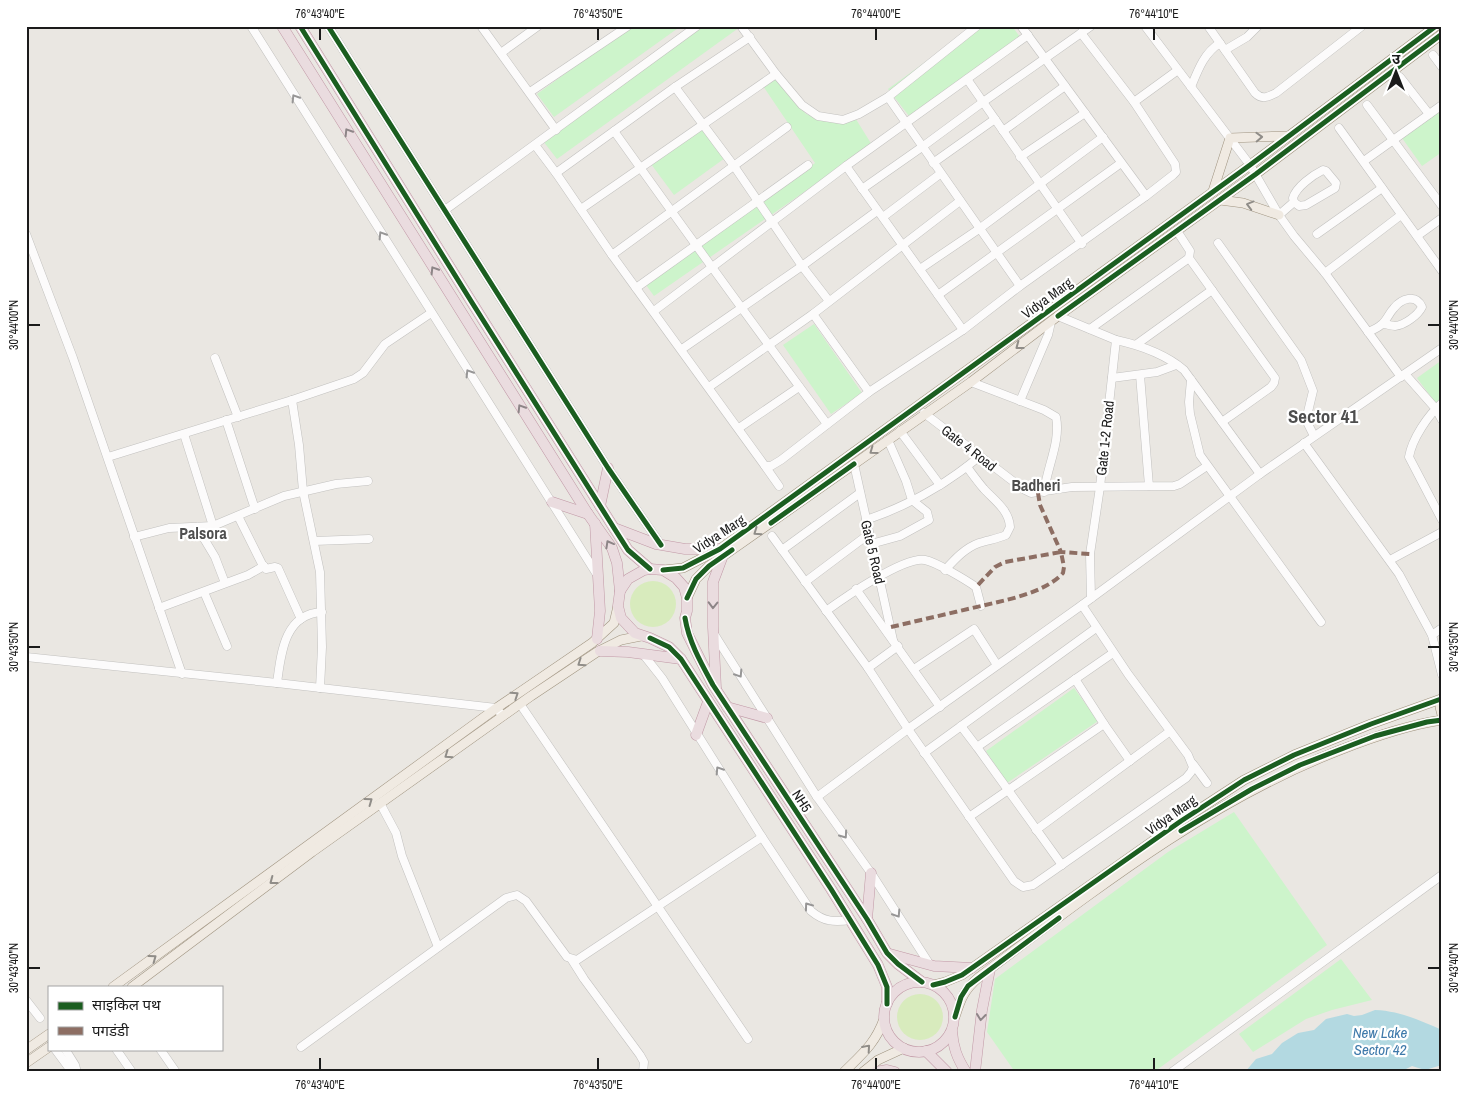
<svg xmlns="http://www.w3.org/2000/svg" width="1468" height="1098" font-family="'Archivo Narrow','Noto Sans Devanagari',sans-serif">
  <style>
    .grass { fill: #d8ebbd }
    .park { fill: #cdf4cb }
    .water { fill: #b3d9e1 }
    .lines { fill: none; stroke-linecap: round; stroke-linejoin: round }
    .minor-casing { stroke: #c2c1bf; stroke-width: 9 }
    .major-casing { stroke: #a09480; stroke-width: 10 }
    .highway-casing { stroke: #c198a6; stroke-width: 11 }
    .minor { stroke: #fcfbfb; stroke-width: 8 }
    .major { stroke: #f0eae2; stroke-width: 9 }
    .highway { stroke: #eadcdf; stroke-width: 10 }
    .quiet { stroke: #8d6e63; stroke-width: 4; stroke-dasharray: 8 4; stroke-linecap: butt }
    .cycleway-casing { stroke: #fff; stroke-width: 8 }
    .cycleway { stroke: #1b5e20; stroke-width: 5 }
    .oneway { stroke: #979696 }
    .oneway2 { stroke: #8d8587 }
    .oneway3 { stroke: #908d88 }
    .ticks { fill: none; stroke: #1b1b1b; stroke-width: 2 }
    .labels { text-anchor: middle; stroke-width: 4.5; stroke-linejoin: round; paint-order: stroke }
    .street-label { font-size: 14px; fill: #1b1b1b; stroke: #fff }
    .water-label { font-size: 15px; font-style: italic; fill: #3e79aa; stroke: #fff }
    .quarter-label { font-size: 16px; font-weight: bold; fill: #4e4e4e; stroke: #fff }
    .district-label { font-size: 19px; font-weight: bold; fill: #4e4e4e; stroke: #fff }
    .neatline { fill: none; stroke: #1b1b1b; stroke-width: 2 }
    .ticks-label { font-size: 12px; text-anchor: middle; fill: #1b1b1b }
  </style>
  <rect width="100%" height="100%" fill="#eae7e2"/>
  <g class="grass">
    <circle cx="653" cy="604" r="23"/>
    <circle cx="920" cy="1017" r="23"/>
  </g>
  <g class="park">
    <polygon points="631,26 681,26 554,117 537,94"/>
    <polygon points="702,26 740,27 557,159 543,141"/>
    <polygon points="975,26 1012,26 1020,37 909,116 888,89"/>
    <polygon points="774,75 806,114 822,119 854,116 872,145 654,296 646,285 815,163 761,83"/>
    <polygon points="1442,109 1442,152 1422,166 1402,138"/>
    <polygon points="702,127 725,158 674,195 651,164"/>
    <polygon points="814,324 862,393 831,414 783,345"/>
    <polygon points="1442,360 1442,408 1440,409 1417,378"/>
    <polygon points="1074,688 1098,721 1007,783 986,751"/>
    <polygon points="1234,812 1327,945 1154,1072 1015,1072 987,1032 995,979 1168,852"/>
    <polygon points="1341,959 1372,1000 1332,1010 1306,1019 1253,1052 1239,1034"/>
  </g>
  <path class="water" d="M1375,1010C1400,1011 1419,1020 1442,1030V1065L1425,1070L1412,1066L1400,1072H1245L1256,1059L1272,1054L1282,1043L1298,1033L1314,1030L1326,1019L1347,1014L1354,1016L1362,1015Z"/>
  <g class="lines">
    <g class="minor-casing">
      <g id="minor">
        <polyline points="251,26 598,576"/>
        <polyline points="328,26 608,468 661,545"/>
        <polyline points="481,26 556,130"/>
        <polyline points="741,26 776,74 802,105 818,116 843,120 859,114 888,97 977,26"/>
        <polyline points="1021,26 1146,196 1173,175 1176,172 1175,164 1134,102 1081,33"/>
        <polyline points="1145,26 1250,165 1279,215 1294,236 1325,273 1401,377"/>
        <path d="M1208,26L1255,93C1262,100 1268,97 1276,93L1362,26"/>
        <polyline points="1225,50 1247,37 1258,26"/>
        <polyline points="501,53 538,26"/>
        <polyline points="1433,55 1442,67"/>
        <polyline points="1400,77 1429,114"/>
        <polyline points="967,79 1082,244"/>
        <polyline points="675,87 734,166 802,266 829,301"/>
        <path d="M1191,87C1198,70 1204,53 1220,43"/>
        <polyline points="530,92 628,26"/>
        <polyline points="888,97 1020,286"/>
        <polyline points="1134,102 1178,70"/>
        <polyline points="1367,105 1442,206"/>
        <polyline points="1339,128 1442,271"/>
        <path d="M614,131C684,229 755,327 827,424"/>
        <polyline points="1003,131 1065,86"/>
        <polyline points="535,145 556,173 612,255 765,466 771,466 781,460 869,392 963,330 1020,286 1146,196"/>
        <polyline points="1020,157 1085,113"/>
        <polyline points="1364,161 1442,105"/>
        <polyline points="933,163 995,119"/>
        <polyline points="846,166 963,330"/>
        <polyline points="556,173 675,87 750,37"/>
        <polyline points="862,189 922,147 983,102 1091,26"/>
        <polyline points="581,209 776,74"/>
        <polyline points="445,210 697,26"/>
        <path d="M1279,215L1294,202L1293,198C1296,187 1313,175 1323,170L1326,171L1336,183L1335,188L1306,205L1299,206L1294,202"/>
        <polyline points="883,217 940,174"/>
        <polyline points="1177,231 1190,251 1189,258 1275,378 1274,383 1271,387 1222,422"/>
        <polyline points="26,234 73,358 182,674"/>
        <polyline points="1317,234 1382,188"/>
        <polyline points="1417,236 1442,218"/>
        <polyline points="1218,243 1301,360 1313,391 1306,420 1314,436"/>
        <polyline points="612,255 787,127"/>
        <polyline points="920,269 979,229 1103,137"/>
        <polyline points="1325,273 1401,215"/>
        <polyline points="636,288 808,165"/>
        <polyline points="938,295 1121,163"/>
        <polyline points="654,311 846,166 1028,35"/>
        <polyline points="813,314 869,392"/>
        <polyline points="1058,316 1116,340 1100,487 1090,554 1091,598"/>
        <polyline points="1090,329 1189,258"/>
        <path d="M1368,332C1373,330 1378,328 1382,324C1387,320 1389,313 1394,308C1401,299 1416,293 1422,307C1418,315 1405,325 1395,326C1391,326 1387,324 1383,324"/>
        <path d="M1116,340C1139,345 1165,354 1184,370L1260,474"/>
        <polyline points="1137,344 1212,290"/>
        <polyline points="682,349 802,266 877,211"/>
        <polyline points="215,358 238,417"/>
        <polyline points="1405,374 1436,409 1442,420"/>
        <polyline points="1140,375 1149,486"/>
        <polyline points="1112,378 1157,372 1176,365"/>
        <polyline points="1191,380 1189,402 1190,414 1200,455 1321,622"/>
        <path d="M971,382L1044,410L1056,417C1061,441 1047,467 1044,492"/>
        <polyline points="709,387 813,314 960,201"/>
        <polyline points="292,400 299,445 303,491 320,572 322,647 320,688"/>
        <polyline points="1020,401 1048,335 1051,322"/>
        <path d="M1442,403C1428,415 1412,439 1409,457L1442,520"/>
        <polyline points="924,413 1010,479 1025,490 1031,493 1072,487 1174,486 1180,484 1207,466"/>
        <polyline points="226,420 255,509"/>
        <polyline points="739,428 799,387"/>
        <polyline points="900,431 940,485"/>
        <polyline points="184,434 213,526"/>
        <polyline points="1304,443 1399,574 1432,635 1442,675"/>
        <polyline points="108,457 292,400 354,379 363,373 385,344 431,313"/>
        <polyline points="854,464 893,640"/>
        <polyline points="765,466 779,486"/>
        <polyline points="238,516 262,564 266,569 275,567 278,568 301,619"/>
        <path d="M866,520C907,506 947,484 980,456"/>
        <polyline points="197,527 215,557 225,583"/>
        <polyline points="772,536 868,668 908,729 1014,881 1023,887 1033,885 1186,778 1191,772 1193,767 1188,755 1128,674 1082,605"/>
        <polyline points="134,537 169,528 213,526 284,496 336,484 368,481"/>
        <polyline points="314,541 369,539"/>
        <polyline points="871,544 900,536 929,520 927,512 912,500 906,481 888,440"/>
        <polyline points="782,550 860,493"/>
        <polyline points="1390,560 1442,532"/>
        <path d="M945,570C955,559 965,548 979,543C988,540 997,539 1006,535L1010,527C1009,510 995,501 984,489C978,482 973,475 967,467"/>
        <polyline points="805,582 869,534"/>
        <polyline points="856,589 940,707"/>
        <polyline points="204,592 227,646"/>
        <polyline points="159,608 248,575 264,566"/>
        <path d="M826,611C844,598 904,556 925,560C936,562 966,580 976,587L981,606"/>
        <polyline points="714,634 817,797 871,873 930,965"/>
        <polyline points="1432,635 1442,628"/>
        <path d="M643,654L662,678L762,837L811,911C824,922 834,922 851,920"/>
        <polyline points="26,657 277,683 496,708 503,716"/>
        <polyline points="868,668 898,646"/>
        <polyline points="914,669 974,629 997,665"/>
        <polyline points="1075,679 1104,724"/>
        <path d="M277,683C281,654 284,614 322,612"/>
        <polyline points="520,704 748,1039"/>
        <polyline points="961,726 977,747"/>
        <polyline points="924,753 1096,628"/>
        <polyline points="1193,764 1207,783"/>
        <polyline points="817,797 908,729 1082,605 1260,474 1442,348"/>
        <polyline points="380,803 396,833 402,856 438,947"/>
        <polyline points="969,817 1104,724 1130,761"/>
        <polyline points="1036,830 1169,732"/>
        <polyline points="1062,865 977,747 1113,653"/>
        <polyline points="572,960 584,979 640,1055 644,1062 643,1072"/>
        <polyline points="26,1000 40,1018"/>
        <polyline points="301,1047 506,898 517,895 526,901 567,957 577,960 762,837"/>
        <polyline points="55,1049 72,1072"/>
        <polyline points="65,1049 75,1065 77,1072"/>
        <polyline points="116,1049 132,1072"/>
        <polyline points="160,1049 176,1072"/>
        <polyline points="1172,1072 1442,875"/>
      </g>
    </g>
    <g class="major-casing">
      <g id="major">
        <polyline points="1213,191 1230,138 1288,136"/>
        <polyline points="1220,200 1243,203 1279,215"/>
        <polyline points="663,570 683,568 720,549 1250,165 1436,26"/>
        <polyline points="687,598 696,579 709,566 971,382 1058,316 1256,174 1442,34"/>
        <polyline points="1442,699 1440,707 1442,715"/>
        <polyline points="933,985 945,982 962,975 1181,821 1244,780 1294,755 1371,724 1441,699"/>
        <polyline points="113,987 498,707 592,643 614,623 618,606"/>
        <polyline points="132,987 312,852 531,696 597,652 621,640 641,636"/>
        <path d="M955,1017C961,998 964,990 979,977C1094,891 1206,802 1340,750C1373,737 1407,725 1442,720"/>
        <polyline points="26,1050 49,1034"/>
        <polyline points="26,1063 49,1047"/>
        <path d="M844,1072C862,1054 875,1044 884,1019"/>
        <polyline points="863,1072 878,1060 904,1048"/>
      </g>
    </g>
    <g class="highway-casing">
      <g id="highway">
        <polyline points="282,26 588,514 612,548 617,563 620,591 618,606 621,618 635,633 650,638 669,647 681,659 831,889 878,965 887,987 887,1004"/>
        <polyline points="300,26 471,301 614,528 628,550 650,569"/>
        <polyline points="552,502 588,514"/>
        <polyline points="600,506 608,468"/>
        <polyline points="595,523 600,611 597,639"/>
        <polyline points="614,528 656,544 685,549 720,549"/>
        <polyline points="620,591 628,579 644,570 650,569 663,570 676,578 684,587 687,598 687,611 685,618 687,633 713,685 867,919 887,953 898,964 922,982"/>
        <polyline points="600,651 628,652 681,659"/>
        <polyline points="716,688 713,627 713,582 722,558"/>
        <polyline points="727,707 767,718"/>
        <polyline points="696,735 708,702"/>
        <polyline points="867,919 871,873"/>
        <polyline points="890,954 934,966 972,968"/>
        <circle cx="919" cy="1017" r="35"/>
        <path d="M952,1031C953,1047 957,1058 966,1072"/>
        <polyline points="926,1051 947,1072"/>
        <polyline points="876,1072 887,1070 895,1072"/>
        <polyline points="975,1072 982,1010 990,969"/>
      </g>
    </g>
    <use href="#minor" class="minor"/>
    <use href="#major" class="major"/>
    <use href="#highway" class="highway"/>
    <g class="quiet">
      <polyline points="1038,493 1040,505 1061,552 1090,554"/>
      <path d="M891,627C921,620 951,613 981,606C1006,600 1045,593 1063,573L1064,567L1061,552L1005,562L995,567L976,587"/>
    </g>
    <g class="cycleway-casing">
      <g id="cycleway">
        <polyline points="300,26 471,301 614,528 628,550 650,569"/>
        <polyline points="328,26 608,468 661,545"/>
        <polyline points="1058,316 1256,174 1442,34"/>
        <polyline points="771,523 854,464"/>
        <polyline points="663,570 683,568 720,549 1250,165 1436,26"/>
        <polyline points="687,598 696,579 709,566 732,550"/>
        <path d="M685,618C689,642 701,663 713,685L867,919L887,953L898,964L922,982"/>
        <polyline points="650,638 669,647 681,659 831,889 878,965 887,987 887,1004"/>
        <polyline points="1181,831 1252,789 1300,765 1375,736 1427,722 1442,720"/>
        <polyline points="933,985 945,982 962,975 1181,821 1244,780 1294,755 1371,724 1441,699"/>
        <polyline points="955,1017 961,997 968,986 1059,918"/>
      </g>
    </g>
    <use href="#cycleway" class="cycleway"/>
  </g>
  <defs><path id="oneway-chevron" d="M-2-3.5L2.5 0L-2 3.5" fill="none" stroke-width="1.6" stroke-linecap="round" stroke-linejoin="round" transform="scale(1.25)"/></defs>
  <g class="oneway">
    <use href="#oneway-chevron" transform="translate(295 98) rotate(-122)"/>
    <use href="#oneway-chevron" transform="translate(382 235) rotate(-122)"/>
    <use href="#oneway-chevron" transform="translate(469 373) rotate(-122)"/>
    <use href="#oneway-chevron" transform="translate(739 674) rotate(57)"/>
    <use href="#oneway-chevron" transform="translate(719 770) rotate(-123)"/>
    <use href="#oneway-chevron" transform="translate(844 835) rotate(55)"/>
    <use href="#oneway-chevron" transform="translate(808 906) rotate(-126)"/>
    <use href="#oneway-chevron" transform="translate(897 914) rotate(57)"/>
  </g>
  <g class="oneway2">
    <use href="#oneway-chevron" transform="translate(348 132) rotate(-122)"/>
    <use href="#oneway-chevron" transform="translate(434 270) rotate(-122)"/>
    <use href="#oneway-chevron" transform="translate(521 408) rotate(-122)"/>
    <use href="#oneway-chevron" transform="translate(609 544) rotate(-119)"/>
    <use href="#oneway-chevron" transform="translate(713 605) rotate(91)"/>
    <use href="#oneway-chevron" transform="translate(981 1017) rotate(97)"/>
  </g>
  <g class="oneway3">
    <use href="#oneway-chevron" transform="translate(1259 137) rotate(-2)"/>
    <use href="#oneway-chevron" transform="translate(1250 205) rotate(-165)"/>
    <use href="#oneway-chevron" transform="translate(1019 346) rotate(143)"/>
    <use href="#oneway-chevron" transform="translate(873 451) rotate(144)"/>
    <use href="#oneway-chevron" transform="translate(757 532) rotate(145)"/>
    <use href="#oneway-chevron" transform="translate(581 663) rotate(146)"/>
    <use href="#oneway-chevron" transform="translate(515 695) rotate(-34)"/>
    <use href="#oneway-chevron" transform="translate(448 755) rotate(145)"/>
    <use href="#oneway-chevron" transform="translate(369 801) rotate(-36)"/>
    <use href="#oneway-chevron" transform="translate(273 881) rotate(143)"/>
    <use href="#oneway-chevron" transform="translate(153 958) rotate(-36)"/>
    <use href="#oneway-chevron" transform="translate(867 1048) rotate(-49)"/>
  </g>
  <path class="ticks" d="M320,28V40M598,28V40M876,28V40M1154,28V40M28,325H40M1428,325H1440M28,647H40M1428,647H1440M28,968H40M1428,968H1440M320,1058V1070M598,1058V1070M876,1058V1070M1154,1058V1070"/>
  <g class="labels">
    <g class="street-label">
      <text transform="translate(1047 298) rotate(-36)" y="5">Vidya Marg</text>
      <text transform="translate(1105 438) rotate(-84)" y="5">Gate 1-2 Road</text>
      <text transform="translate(969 448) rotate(38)" y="5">Gate 4 Road</text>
      <text transform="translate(719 534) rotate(-33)" y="5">Vidya Marg</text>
      <text transform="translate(873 552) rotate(77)" y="5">Gate 5 Road</text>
      <text transform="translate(802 801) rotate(57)" y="5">NH5</text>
      <text transform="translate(1171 815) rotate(-35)" y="5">Vidya Marg</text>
    </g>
    <g class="water-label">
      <text x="1380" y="1038">New Lake<tspan x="1380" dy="17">Sector 42</tspan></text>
    </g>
    <g class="quarter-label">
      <text x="1036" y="491">Badheri</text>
      <text x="203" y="539">Palsora</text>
    </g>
    <g class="district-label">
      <text x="1323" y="423">Sector 41</text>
    </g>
  </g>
  <rect width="1468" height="1098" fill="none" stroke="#ffffff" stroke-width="55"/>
  <rect x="48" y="986" width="175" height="65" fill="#ffffff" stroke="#a4a4a4"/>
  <rect x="58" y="1002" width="25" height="8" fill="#1b5e20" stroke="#a4a4a4"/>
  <text x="92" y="1010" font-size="15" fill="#1b1b1b">साइकिल पथ</text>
  <rect x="58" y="1027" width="25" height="8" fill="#8d6e63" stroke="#a4a4a4"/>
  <text x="92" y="1036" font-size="15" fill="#1b1b1b">पगडंडी</text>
  <g transform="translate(1396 72)" stroke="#ffffff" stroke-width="4" paint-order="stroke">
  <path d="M0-4L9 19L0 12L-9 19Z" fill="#1b1b1b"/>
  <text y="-8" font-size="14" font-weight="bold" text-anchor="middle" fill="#1b1b1b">उ</text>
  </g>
  <rect x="28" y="28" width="1412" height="1042" class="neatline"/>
  <g class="ticks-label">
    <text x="320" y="18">76°43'40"E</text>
    <text x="598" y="18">76°43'50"E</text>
    <text x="876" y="18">76°44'00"E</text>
    <text x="1154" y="18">76°44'10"E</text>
    <text transform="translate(14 325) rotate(-90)" y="4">30°44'00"N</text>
    <text transform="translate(1454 325) rotate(-90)" y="4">30°44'00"N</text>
    <text transform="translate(14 647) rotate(-90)" y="4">30°43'50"N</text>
    <text transform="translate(1454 647) rotate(-90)" y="4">30°43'50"N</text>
    <text transform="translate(14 968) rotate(-90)" y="4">30°43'40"N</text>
    <text transform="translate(1454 968) rotate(-90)" y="4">30°43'40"N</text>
    <text x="320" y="1089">76°43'40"E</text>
    <text x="598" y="1089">76°43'50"E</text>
    <text x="876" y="1089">76°44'00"E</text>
    <text x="1154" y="1089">76°44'10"E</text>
  </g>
</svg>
